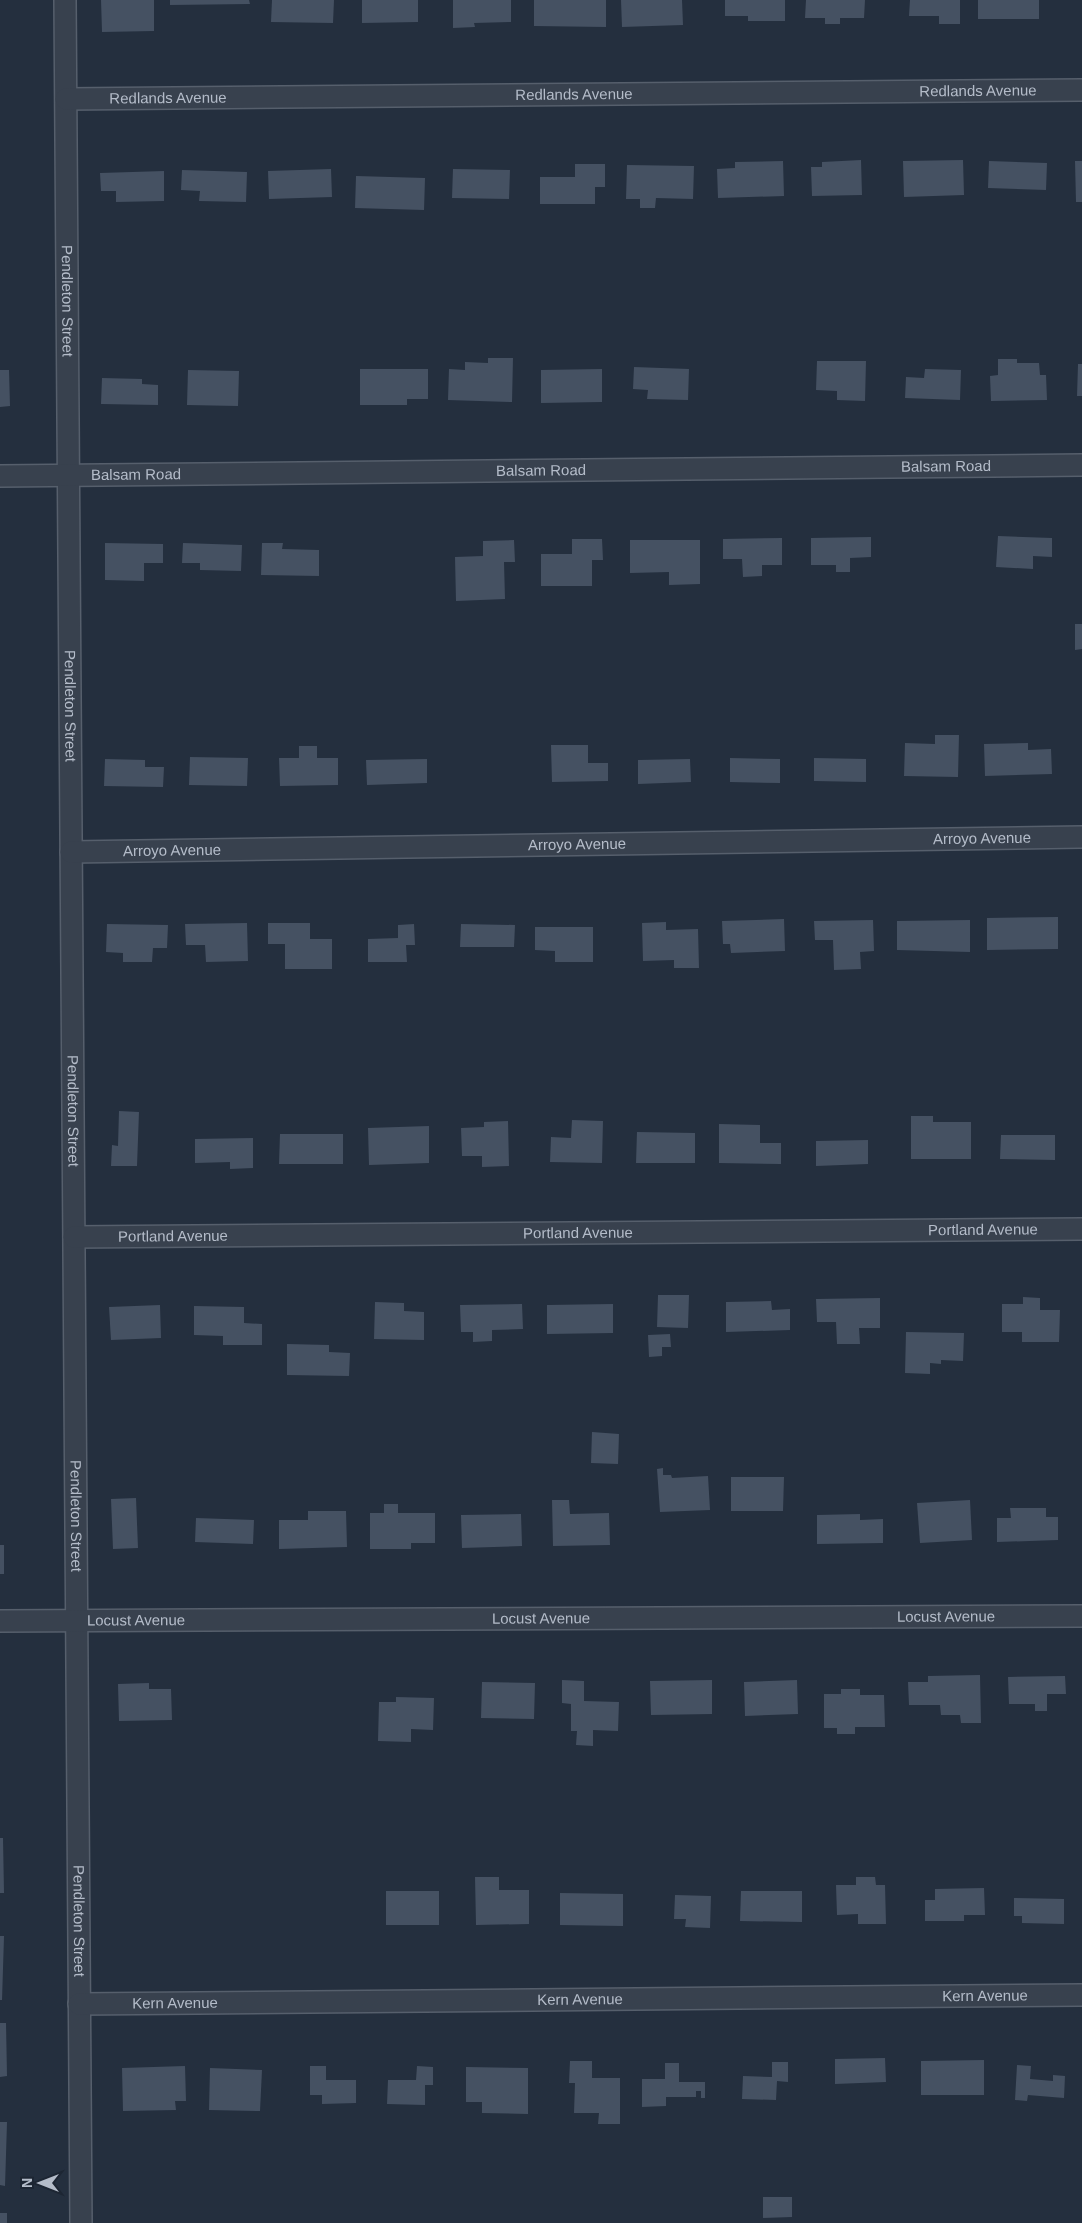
<svg xmlns="http://www.w3.org/2000/svg" width="1082" height="2223" font-family="Arial,sans-serif">
  <style>
    .building { fill: #455162 }
    .lines { fill: none; stroke-linecap: round; stroke-linejoin: round }
    .minor-casing { stroke: #565f6c; stroke-width: 24 }
    .minor { stroke: #38414e; stroke-width: 21 }
    .labels { text-anchor: middle; stroke-width: 4; stroke-linejoin: round; paint-order: stroke }
    .street-label { font-size: 15px; fill: #b4bcc9; stroke: #1d2633 }
  </style>
  <rect width="100%" height="100%" fill="#242f3e"/>
  <g class="building">
    <polygon points="101,0 154,0 154,31 102,32"/>
    <polygon points="170,0 249,0 250,4 170,5"/>
    <polygon points="272,0 334,0 333,23 271,22"/>
    <polygon points="362,0 418,0 418,22 362,23"/>
    <polygon points="453,0 511,0 511,22 474,23 475,27 453,28"/>
    <polygon points="534,0 606,0 606,27 534,26"/>
    <polygon points="621,0 682,0 683,25 622,27"/>
    <polygon points="725,0 785,0 785,21 748,21 748,16 725,16"/>
    <polygon points="806,0 865,0 864,18 840,18 840,24 825,24 825,18 805,18"/>
    <polygon points="910,0 960,0 960,24 939,24 939,16 909,16"/>
    <rect x="978" y="0" width="61" height="19"/>
    <polygon points="861,160 862,195 812,196 811,167 822,167 822,162"/>
    <polygon points="963,160 964,195 904,197 903,161"/>
    <polygon points="783,161 784,196 718,198 717,169 735,168 735,162"/>
    <polygon points="989,161 1047,163 1046,190 988,188"/>
    <polygon points="1075,161 1082,161 1082,202 1076,202"/>
    <polygon points="575,164 605,164 605,187 595,187 595,204 540,204 540,177 575,177"/>
    <polygon points="627,165 694,166 693,199 656,198 655,208 640,208 640,199 626,199"/>
    <polygon points="331,169 332,197 269,199 268,171"/>
    <polygon points="453,169 510,170 509,199 452,198"/>
    <polygon points="182,170 247,172 246,202 199,201 200,191 181,190"/>
    <polygon points="164,171 164,201 116,202 116,191 101,191 100,173"/>
    <polygon points="356,176 425,178 424,210 355,208"/>
    <polygon points="488,358 513,358 512,402 448,400 449,369 465,370 465,362 488,363"/>
    <polygon points="998,359 1017,359 1017,363 1039,363 1040,375 1046,375 1047,400 991,401 990,376 998,375"/>
    <polygon points="817,361 866,361 865,401 837,400 837,391 816,390"/>
    <polygon points="1078,364 1082,364 1082,396 1077,396"/>
    <polygon points="634,367 689,369 688,400 647,399 648,390 633,389"/>
    <polygon points="360,369 428,369 428,399 407,399 407,405 360,405"/>
    <polygon points="602,369 602,402 541,403 541,370"/>
    <polygon points="925,369 961,370 960,400 905,398 906,377 924,378"/>
    <polygon points="0,370 9,370 10,406 0,407"/>
    <polygon points="188,370 239,371 238,406 187,405"/>
    <polygon points="102,378 142,379 142,384 158,385 158,405 101,404"/>
    <polygon points="998,536 1052,538 1052,557 1033,556 1033,569 996,567"/>
    <polygon points="871,537 871,557 850,558 850,572 836,572 836,565 811,565 811,538"/>
    <polygon points="782,538 782,565 762,565 762,576 743,577 742,559 723,559 723,539"/>
    <polygon points="572,539 602,539 603,560 592,560 592,586 541,586 541,554 572,554"/>
    <polygon points="514,540 515,562 504,562 505,599 456,601 455,557 483,556 483,541"/>
    <polygon points="630,540 700,540 700,584 669,585 669,572 630,573"/>
    <polygon points="105,543 163,544 163,563 144,563 144,581 105,580"/>
    <polygon points="183,543 242,545 241,571 200,570 200,563 182,563"/>
    <polygon points="262,543 283,543 282,549 319,550 319,576 261,575"/>
    <polygon points="1075,624 1082,624 1082,649 1075,650"/>
    <polygon points="935,735 959,735 958,777 904,776 905,743 935,744"/>
    <polygon points="1028,743 1028,750 1051,749 1052,774 985,776 984,744"/>
    <polygon points="551,745 588,745 588,763 608,763 608,781 552,782"/>
    <polygon points="299,746 317,746 317,758 338,758 338,785 280,786 279,758 299,758"/>
    <polygon points="190,757 248,758 247,786 189,785"/>
    <polygon points="730,758 780,759 780,783 730,782"/>
    <polygon points="814,758 866,759 866,782 814,781"/>
    <polygon points="105,759 145,760 145,767 164,767 163,787 104,786"/>
    <polygon points="427,759 427,783 367,785 366,760"/>
    <polygon points="690,759 691,782 638,784 638,760"/>
    <polygon points="1058,917 1058,949 987,950 987,918"/>
    <polygon points="784,919 785,951 731,953 730,944 723,944 722,921"/>
    <polygon points="873,920 874,951 860,952 861,969 834,970 833,940 815,940 814,921"/>
    <polygon points="970,920 970,952 897,950 897,921"/>
    <polygon points="666,922 666,930 698,929 699,968 674,968 674,960 643,961 642,923"/>
    <polygon points="247,923 248,961 206,962 205,945 186,945 185,924"/>
    <polygon points="268,923 310,923 310,939 332,939 332,969 285,969 285,944 268,944"/>
    <polygon points="107,924 168,925 167,948 153,948 152,962 123,962 123,953 106,952"/>
    <polygon points="414,924 415,945 406,945 407,962 368,962 368,939 398,938 398,925"/>
    <polygon points="461,924 515,925 514,947 460,947"/>
    <polygon points="535,927 593,927 593,962 555,962 555,951 535,950"/>
    <polygon points="119,1111 139,1112 137,1166 111,1166 112,1145 118,1146"/>
    <polygon points="911,1116 933,1116 933,1122 971,1122 971,1159 911,1159"/>
    <polygon points="572,1120 603,1121 602,1163 550,1162 551,1137 571,1138"/>
    <polygon points="508,1121 509,1166 482,1167 482,1156 462,1156 461,1128 484,1127 484,1122"/>
    <polygon points="719,1124 760,1125 760,1143 781,1143 781,1164 719,1163"/>
    <polygon points="429,1126 429,1163 369,1165 368,1128"/>
    <polygon points="637,1132 695,1133 695,1163 636,1163"/>
    <polygon points="280,1134 343,1134 343,1164 279,1164"/>
    <polygon points="1001,1135 1055,1135 1055,1160 1000,1159"/>
    <polygon points="253,1138 253,1168 230,1169 230,1162 195,1163 195,1139"/>
    <polygon points="868,1140 868,1164 816,1166 816,1141"/>
    <polygon points="658,1295 689,1295 688,1328 657,1327"/>
    <polygon points="1023,1297 1040,1298 1040,1310 1060,1310 1059,1342 1022,1342 1022,1332 1002,1332 1002,1304 1023,1304"/>
    <polygon points="880,1298 880,1328 859,1328 860,1344 837,1344 836,1322 817,1322 816,1299"/>
    <polygon points="771,1301 772,1310 790,1309 790,1330 726,1332 726,1302"/>
    <polygon points="375,1302 404,1303 404,1311 424,1312 424,1340 374,1339"/>
    <polygon points="522,1304 523,1329 492,1330 492,1341 473,1342 473,1332 461,1332 460,1305"/>
    <polygon points="613,1304 613,1333 547,1334 547,1305"/>
    <polygon points="160,1305 161,1338 111,1340 109,1307"/>
    <polygon points="194,1306 244,1307 244,1323 262,1324 262,1345 223,1345 223,1336 194,1335"/>
    <polygon points="906,1332 964,1333 963,1361 941,1360 941,1364 930,1363 930,1374 905,1373"/>
    <polygon points="670,1334 671,1347 662,1347 662,1356 649,1357 648,1335"/>
    <polygon points="287,1344 329,1345 329,1352 350,1353 349,1376 287,1375"/>
    <polygon points="592,1432 619,1434 618,1464 591,1463"/>
    <polygon points="663,1468 663,1475 671,1475 672,1478 708,1476 710,1510 660,1512 657,1469"/>
    <polygon points="731,1477 784,1477 783,1511 731,1511"/>
    <polygon points="136,1498 138,1548 113,1549 111,1499"/>
    <polygon points="552,1500 569,1500 570,1514 609,1513 610,1545 553,1546"/>
    <polygon points="970,1500 972,1540 920,1543 917,1503"/>
    <polygon points="384,1504 398,1504 398,1513 435,1513 435,1543 411,1543 411,1549 370,1549 370,1513 384,1513"/>
    <polygon points="1010,1508 1046,1508 1046,1517 1058,1517 1058,1540 997,1542 997,1518 1011,1518"/>
    <polygon points="308,1511 346,1511 347,1547 279,1549 279,1520 308,1520"/>
    <polygon points="521,1514 522,1546 462,1548 461,1515"/>
    <polygon points="860,1514 860,1520 883,1519 883,1543 817,1544 817,1515"/>
    <polygon points="196,1518 254,1520 253,1544 195,1542"/>
    <rect x="0" y="1545" width="4" height="29"/>
    <polygon points="980,1675 981,1723 961,1723 960,1715 941,1715 940,1705 909,1705 908,1682 928,1682 928,1676"/>
    <polygon points="1065,1676 1066,1694 1047,1694 1047,1711 1035,1711 1035,1704 1009,1704 1008,1677"/>
    <polygon points="562,1680 584,1681 584,1701 619,1702 618,1731 593,1730 593,1746 576,1745 577,1731 571,1731 571,1704 562,1703"/>
    <polygon points="712,1680 712,1714 651,1715 650,1681"/>
    <polygon points="797,1680 798,1714 745,1716 744,1682"/>
    <polygon points="482,1682 535,1683 534,1719 481,1718"/>
    <polygon points="149,1683 149,1689 171,1689 172,1720 119,1721 118,1684"/>
    <polygon points="841,1689 860,1689 860,1695 884,1695 885,1727 855,1727 855,1734 837,1734 837,1728 824,1728 824,1694 841,1694"/>
    <polygon points="396,1697 434,1698 433,1730 411,1729 411,1742 378,1741 379,1702 396,1702"/>
    <polygon points="0,1838 3,1838 4,1893 0,1893"/>
    <polygon points="475,1877 499,1877 499,1890 529,1890 529,1924 476,1925"/>
    <polygon points="856,1877 875,1877 876,1885 885,1885 886,1924 858,1924 858,1914 837,1915 836,1885 856,1885"/>
    <polygon points="984,1888 985,1915 964,1915 964,1921 925,1921 925,1900 935,1900 935,1889"/>
    <rect x="386" y="1891" width="53" height="34"/>
    <polygon points="741,1891 802,1891 802,1922 740,1921"/>
    <polygon points="560,1893 623,1894 623,1926 560,1925"/>
    <polygon points="675,1895 711,1896 710,1928 685,1927 686,1919 674,1919"/>
    <polygon points="1014,1898 1064,1899 1064,1924 1022,1923 1022,1916 1014,1916"/>
    <polygon points="0,1936 4,1936 2,2000 0,2000"/>
    <polygon points="0,2023 6,2023 7,2076 0,2077"/>
    <polygon points="885,2058 886,2082 835,2084 835,2059"/>
    <polygon points="984,2060 984,2095 921,2095 921,2061"/>
    <polygon points="570,2061 592,2061 592,2078 620,2078 620,2124 598,2124 599,2113 574,2113 575,2083 569,2083"/>
    <polygon points="772,2062 788,2062 788,2082 777,2081 776,2100 742,2099 743,2076 772,2077"/>
    <polygon points="665,2063 679,2063 679,2082 705,2082 705,2098 701,2098 701,2091 696,2091 696,2097 666,2097 666,2106 642,2107 642,2079 665,2079"/>
    <polygon points="1017,2065 1031,2066 1030,2079 1053,2081 1053,2075 1065,2076 1064,2098 1028,2095 1027,2101 1015,2100"/>
    <polygon points="185,2066 186,2101 175,2101 176,2110 123,2111 122,2068"/>
    <polygon points="310,2066 326,2066 326,2080 356,2080 356,2103 322,2104 322,2095 310,2095"/>
    <polygon points="417,2066 433,2067 433,2085 425,2085 425,2105 387,2104 388,2080 416,2080"/>
    <polygon points="466,2067 528,2068 528,2114 482,2113 482,2102 466,2102"/>
    <polygon points="210,2068 262,2070 260,2111 209,2110"/>
    <polygon points="0,2122 7,2122 5,2186 0,2185"/>
    <polygon points="763,2197 792,2197 792,2217 763,2218"/>
    <rect x="0" y="2213" width="7" height="10"/>
  </g>
  <g class="lines">
    <g class="minor-casing">
      <g id="minor">
        <path id="s1" d="M65,0L81,2223"/>
        <path id="s2" d="M66,99L1082,90"/>
        <path id="s3" d="M0,476L1082,465"/>
        <path id="s4" d="M71,852L1082,837"/>
        <path id="s5" d="M74,1237L1082,1229"/>
        <path id="s6" d="M0,1621L1082,1616"/>
        <path id="s7" d="M79,2004L1082,1995"/>
      </g>
    </g>
    <use href="#minor" class="minor"/>
  </g>
  <g class="labels">
    <g class="street-label">
      <text dy="5" stroke="none"><textPath href="#s2" startOffset="912">Redlands Avenue</textPath></text>
      <text dy="5" stroke="none"><textPath href="#s2" startOffset="508">Redlands Avenue</textPath></text>
      <text dy="5" stroke="none"><textPath href="#s2" startOffset="102">Redlands Avenue</textPath></text>
      <text dy="5" stroke="none"><textPath href="#s1" startOffset="301">Pendleton Street</textPath></text>
      <text dy="5" stroke="none"><textPath href="#s3" startOffset="946">Balsam Road</textPath></text>
      <text dy="5" stroke="none"><textPath href="#s3" startOffset="541">Balsam Road</textPath></text>
      <text dy="5" stroke="none"><textPath href="#s3" startOffset="136">Balsam Road</textPath></text>
      <text dy="5" stroke="none"><textPath href="#s1" startOffset="706">Pendleton Street</textPath></text>
      <text dy="5" stroke="none"><textPath href="#s4" startOffset="911">Arroyo Avenue</textPath></text>
      <text dy="5" stroke="none"><textPath href="#s4" startOffset="506">Arroyo Avenue</textPath></text>
      <text dy="5" stroke="none"><textPath href="#s4" startOffset="101">Arroyo Avenue</textPath></text>
      <text dy="5" stroke="none"><textPath href="#s1" startOffset="1111">Pendleton Street</textPath></text>
      <text dy="5" stroke="none"><textPath href="#s5" startOffset="909">Portland Avenue</textPath></text>
      <text dy="5" stroke="none"><textPath href="#s5" startOffset="504">Portland Avenue</textPath></text>
      <text dy="5" stroke="none"><textPath href="#s5" startOffset="99">Portland Avenue</textPath></text>
      <text dy="5" stroke="none"><textPath href="#s1" startOffset="1516">Pendleton Street</textPath></text>
      <text dy="5" stroke="none"><textPath href="#s6" startOffset="946">Locust Avenue</textPath></text>
      <text dy="5" stroke="none"><textPath href="#s6" startOffset="541">Locust Avenue</textPath></text>
      <text dy="5" stroke="none"><textPath href="#s6" startOffset="136">Locust Avenue</textPath></text>
      <text dy="5" stroke="none"><textPath href="#s1" startOffset="1921">Pendleton Street</textPath></text>
      <text dy="5" stroke="none"><textPath href="#s7" startOffset="906">Kern Avenue</textPath></text>
      <text dy="5" stroke="none"><textPath href="#s7" startOffset="501">Kern Avenue</textPath></text>
      <text dy="5" stroke="none"><textPath href="#s7" startOffset="96">Kern Avenue</textPath></text>
    </g>
  </g>
  <g transform="translate(40 2183) rotate(270)" stroke="#1d2633" stroke-width="4" paint-order="stroke">
  <path d="M0-4L9 19L0 12L-9 19Z" fill="#b4bcc9"/>
  <text y="-8" font-size="14" font-weight="bold" text-anchor="middle" fill="#b4bcc9">N</text>
  </g>
</svg>
